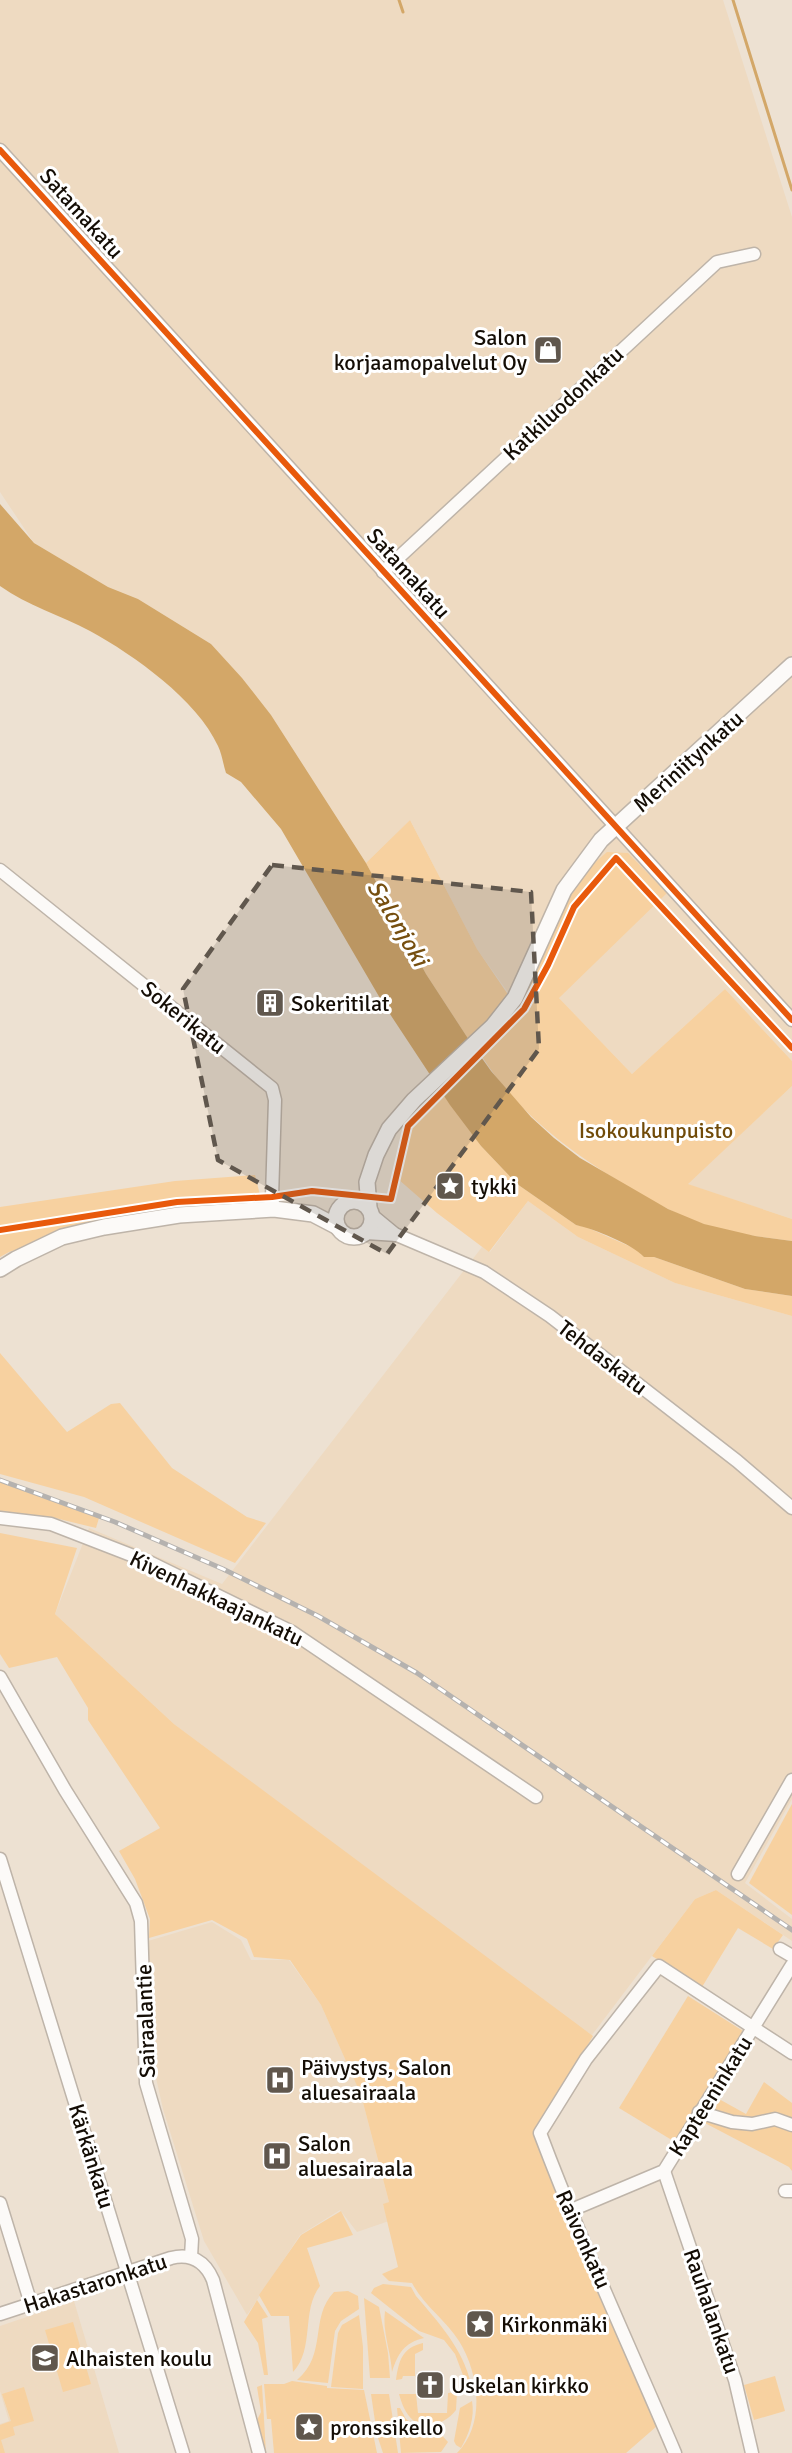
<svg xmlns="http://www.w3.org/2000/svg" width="792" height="2453" font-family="Signika,sans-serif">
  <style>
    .built { fill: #eedac1 }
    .green { fill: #f7d1a0 }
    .water { fill: #d3a768 }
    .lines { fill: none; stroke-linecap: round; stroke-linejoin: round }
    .stream { stroke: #d3a768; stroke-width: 3 }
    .minor-casing { stroke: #beb4a9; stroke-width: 15 }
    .major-casing { stroke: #beb4a9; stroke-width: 18 }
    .minor { stroke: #fcfaf8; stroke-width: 12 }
    .major { stroke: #fcfaf8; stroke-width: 15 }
    .rail-casing { stroke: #b5b2af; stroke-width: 5 }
    .rail { stroke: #fff; stroke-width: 3; stroke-dasharray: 9; stroke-linecap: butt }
    .cycleway-casing { stroke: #fff; stroke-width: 10 }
    .cycleway { stroke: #e8590c; stroke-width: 6 }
    .marked { fill: #60574d; fill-opacity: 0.2; stroke: #60574d; stroke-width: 4.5; stroke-dasharray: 12 8; stroke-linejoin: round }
    .labels { text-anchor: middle; stroke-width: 6; stroke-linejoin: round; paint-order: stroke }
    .street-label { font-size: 22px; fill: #140d05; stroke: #fff }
    .poi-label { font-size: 22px; fill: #140d05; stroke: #fff; text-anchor: start }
    .park-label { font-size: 22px; fill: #714b09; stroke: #fff }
    .water-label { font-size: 24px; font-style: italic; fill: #764f10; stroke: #fff }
  </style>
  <rect width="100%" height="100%" fill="#ede1d2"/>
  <g class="built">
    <polygon points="0,0 723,0 792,217 792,1061 725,989 632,1074 559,998 532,981 517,1005 477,949 410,820 366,863 271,715 211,644 138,599 108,587 34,543 0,492"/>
    <polygon points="792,1086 792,1219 687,1184"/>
    <polygon points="528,1201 578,1237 675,1283 792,1316 792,1799 745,1883 792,1919 792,1941 716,1890 695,1899 592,2035 576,2025 174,1724 55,1614 89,1528 222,1584 482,1247 490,1252"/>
    <polygon points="212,1922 241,1940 251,1960 289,1960 321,2005 361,2095 389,2202 383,2205 389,2221 357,2232 340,2210 300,2235 247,2315 204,2241 163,2109 151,2055 148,1941"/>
    <polygon points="74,2301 119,2453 0,2453 0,2424 9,2421 0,2391 0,2326"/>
  </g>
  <g class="green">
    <polygon points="410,820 477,949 509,996 469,1040 426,974 366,863"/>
    <path d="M607,852L628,853L667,893L559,998L632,1074L725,989L792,1061V1086L688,1184L792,1219V1241C762,1237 731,1234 703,1224C674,1214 647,1198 622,1183C566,1149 516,1111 481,1055L532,981L564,905L584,872Z"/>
    <polygon points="444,1094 481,1146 517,1184 576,1225 586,1227 638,1250 644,1257 654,1257 745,1289 792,1296 792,1316 675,1283 578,1237 528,1201 489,1252 437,1213 398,1179 410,1128"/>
    <polygon points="255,1175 260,1195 177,1200 0,1228 0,1207 175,1181"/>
    <polygon points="262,1198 266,1214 181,1214 179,1203"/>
    <polygon points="175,1204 177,1214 82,1231 9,1252 0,1257 0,1232 3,1230"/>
    <polygon points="0,1353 67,1432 111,1404 120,1403 172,1468 247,1517 266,1523 235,1563 84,1497 0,1474"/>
    <polygon points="0,1482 99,1518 96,1528 51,1517 0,1513"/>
    <path d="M0,1533L77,1548L55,1614L174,1724L593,2036L535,2135L564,2217L657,2426L626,2453H457C486,2424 479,2373 459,2341C445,2319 424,2306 412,2283L389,2281L382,2274L398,2267L383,2204L389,2202L361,2095L321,2005L290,1960L254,1957L247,1939L212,1920L149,1938L150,1919L135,1879L119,1851L160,1828L88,1720V1708L57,1657L9,1668L0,1654Z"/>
    <polygon points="792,1804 792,1915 749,1883"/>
    <polygon points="716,1890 783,1935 773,1949 738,1928 702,1987 652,1956 695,1899"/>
    <polygon points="688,1996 743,2031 675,2142 619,2108"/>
    <polygon points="764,2082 792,2103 792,2171 789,2167 703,2122 719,2099 746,2114"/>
    <path d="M341,2211L353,2235L307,2248L320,2286C301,2310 315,2349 293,2372L289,2316H271L259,2295L301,2235Z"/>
    <path d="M383,2284L411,2287L416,2296C439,2323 463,2349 471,2384L466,2383L455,2354L444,2340L419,2331L371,2293L374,2288Z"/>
    <path d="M348,2291L358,2296L359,2309L341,2321L335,2331L328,2383L297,2380C328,2354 309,2318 334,2292Z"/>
    <polygon points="364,2298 379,2307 380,2312 388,2353 390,2378 370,2378"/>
    <polygon points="257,2300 268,2317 262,2319 268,2375 264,2375 258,2343 244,2322"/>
    <path d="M385,2311L424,2338C404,2343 398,2353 392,2372C391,2352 382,2331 385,2311Z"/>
    <polygon points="359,2315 363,2347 363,2389 331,2387 338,2333 342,2325"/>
    <polygon points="73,2322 91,2384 63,2392 45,2330"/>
    <path d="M423,2343V2350L415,2354V2376H403L402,2379L396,2380C399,2360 402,2348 423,2343Z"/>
    <polygon points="775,2376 785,2411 754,2420 744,2385"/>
    <polygon points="292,2381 327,2386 327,2388 364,2390 377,2453 274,2453 271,2419 267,2419 264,2384 284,2384"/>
    <polygon points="262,2385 266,2453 256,2422 261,2412 257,2387"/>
    <polygon points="24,2387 34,2421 13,2427 15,2435 1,2440 5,2453 0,2453 0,2425 11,2421 2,2394"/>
    <path d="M457,2392L456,2410C446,2424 422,2433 409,2416C404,2410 401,2401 399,2394H416L418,2413H447L448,2393Z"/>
    <polygon points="371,2394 389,2394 398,2453 383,2453 377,2435"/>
    <path d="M472,2401C475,2417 469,2434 461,2448L456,2445L454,2441L460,2408Z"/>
    <polygon points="397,2408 400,2408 406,2419 413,2424 435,2428 448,2442 441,2452 401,2453"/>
  </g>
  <path class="water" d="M0,504L34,543L108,587L138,599L211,644L242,678L271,715L366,863L426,974L469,1040L491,1071L531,1117L554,1138L580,1158L668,1209L704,1224L755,1236L792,1241V1296L745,1289L654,1257H644C632,1244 594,1229 576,1225L517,1184L481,1146L450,1105L384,1005L281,829L241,782L226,773C223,764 222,754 218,746C197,700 134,655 90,631C60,615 28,606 0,586Z"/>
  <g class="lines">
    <g class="stream">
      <polyline points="399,0 403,12"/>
      <polyline points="733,0 792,190"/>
    </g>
    <g class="minor-casing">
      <g id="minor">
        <polyline points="0,150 792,1020"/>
        <polyline points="383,572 717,262 754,254"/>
        <polyline points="0,870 272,1088 275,1100 272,1197 274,1209"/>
        <polyline points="373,1216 396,1235"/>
        <polyline points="366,1233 397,1235 484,1272 550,1316 737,1461 792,1508"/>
        <polyline points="0,1518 51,1524 149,1562 292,1632 536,1797"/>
        <polyline points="0,1677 65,1790 136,1903 141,1921 146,2083 192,2239 191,2257"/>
        <polyline points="0,1859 183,2453"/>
        <polyline points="738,1874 792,1780"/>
        <polyline points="780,1949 792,1956"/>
        <polyline points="699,2112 732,2122 752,2124 775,2119 792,2125"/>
        <polyline points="664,2171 735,2380 752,2453"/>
        <polyline points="785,2191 792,2191"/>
        <polyline points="0,2203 31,2304"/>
        <polyline points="569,2211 664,2171 792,1965"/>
        <path d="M0,2314L171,2258C191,2253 205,2261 213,2280L259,2453"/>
        <path d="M675,2453C630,2347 581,2242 540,2133L586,2059L659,1966L792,2053"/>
      </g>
    </g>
    <g class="major-casing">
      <g id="major">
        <circle cx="354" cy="1219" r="18"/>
        <polyline points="369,1207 367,1182 376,1155 389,1129 414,1100 493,1026 515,998 564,890 601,840 792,665"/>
        <polyline points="0,1269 16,1259 62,1237 104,1227 179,1215 274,1209 313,1214 336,1226"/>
      </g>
    </g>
    <use href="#minor" class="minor"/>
    <use href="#major" class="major"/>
    <g class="rail-casing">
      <polyline id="rail" points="0,1480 115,1522 223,1569 318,1616 417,1673 792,1930"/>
    </g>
    <use href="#rail" class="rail"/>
    <g class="cycleway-casing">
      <g id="cycleway">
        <polyline points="0,150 792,1020"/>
        <polyline points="0,1230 177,1202 272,1197 312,1191 391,1199 408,1126 524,1009 548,965 574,907 616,858 792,1048"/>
      </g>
    </g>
    <use href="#cycleway" class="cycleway"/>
  </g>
  <path class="marked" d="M272,865L531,892L539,1049L387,1254L218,1160L183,989Z"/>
  <defs>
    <g id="shop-square" transform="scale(1.5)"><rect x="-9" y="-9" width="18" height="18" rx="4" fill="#60574d" stroke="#fff"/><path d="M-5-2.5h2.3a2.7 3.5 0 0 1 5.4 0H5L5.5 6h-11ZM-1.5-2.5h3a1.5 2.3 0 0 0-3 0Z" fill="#fff"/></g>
    <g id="building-square" transform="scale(1.5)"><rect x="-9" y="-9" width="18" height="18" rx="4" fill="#60574d" stroke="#fff"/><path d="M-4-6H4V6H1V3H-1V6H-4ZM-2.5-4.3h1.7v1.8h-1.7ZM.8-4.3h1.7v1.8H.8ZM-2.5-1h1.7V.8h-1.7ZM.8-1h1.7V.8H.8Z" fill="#fff"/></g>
    <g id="sight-square" transform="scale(1.5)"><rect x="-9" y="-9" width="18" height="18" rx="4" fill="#60574d" stroke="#fff"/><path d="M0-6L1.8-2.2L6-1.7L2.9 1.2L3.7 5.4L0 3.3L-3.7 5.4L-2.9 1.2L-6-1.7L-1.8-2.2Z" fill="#fff"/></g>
    <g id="hospital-square" transform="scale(1.5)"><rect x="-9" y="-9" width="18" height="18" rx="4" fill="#60574d" stroke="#fff"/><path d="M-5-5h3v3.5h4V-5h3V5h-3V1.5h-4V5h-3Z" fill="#fff"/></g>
    <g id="school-square" transform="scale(1.5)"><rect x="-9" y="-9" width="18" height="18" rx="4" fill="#60574d" stroke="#fff"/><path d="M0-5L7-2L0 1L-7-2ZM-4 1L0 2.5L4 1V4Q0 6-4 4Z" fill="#fff"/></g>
    <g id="church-square" transform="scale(1.5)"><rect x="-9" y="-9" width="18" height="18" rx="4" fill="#60574d" stroke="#fff"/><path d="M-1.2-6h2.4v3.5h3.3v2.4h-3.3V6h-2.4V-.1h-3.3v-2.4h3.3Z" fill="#fff"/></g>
  </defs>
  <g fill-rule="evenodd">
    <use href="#shop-square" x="548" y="350"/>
    <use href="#building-square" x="270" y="1003"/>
    <use href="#sight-square" x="450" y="1186"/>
    <use href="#hospital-square" x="280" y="2080"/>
    <use href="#hospital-square" x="277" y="2156"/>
    <use href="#sight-square" x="480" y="2324"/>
    <use href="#school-square" x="45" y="2358"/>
    <use href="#church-square" x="430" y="2385"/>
    <use href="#sight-square" x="309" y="2427"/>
  </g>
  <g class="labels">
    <g class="street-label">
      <text transform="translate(82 213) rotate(48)" y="8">Satamakatu</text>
      <text transform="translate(563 403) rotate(-43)" y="8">Katkiluodonkatu</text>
      <text transform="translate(409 573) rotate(48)" y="8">Satamakatu</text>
      <text transform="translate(688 761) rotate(-42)" y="8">Meriniitynkatu</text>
      <text transform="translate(184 1017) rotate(39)" y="8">Sokerikatu</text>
      <text transform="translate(603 1357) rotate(38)" y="8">Tehdaskatu</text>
      <text transform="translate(217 1598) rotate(26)" y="8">Kivenhakkaajankatu</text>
      <text transform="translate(145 2021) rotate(-92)" y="8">Sairaalantie</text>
      <text transform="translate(710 2096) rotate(-58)" y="8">Kapteeninkatu</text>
      <text transform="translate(92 2156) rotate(73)" y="8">Kärkänkatu</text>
      <text transform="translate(584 2239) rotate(66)" y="8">Raivonkatu</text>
      <text transform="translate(95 2283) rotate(-18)" y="8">Hakastaronkatu</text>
      <text transform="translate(712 2311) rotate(71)" y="8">Rauhalankatu</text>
    </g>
    <g class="poi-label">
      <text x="527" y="345" text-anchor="end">Salon<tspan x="527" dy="25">korjaamopalvelut Oy</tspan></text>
      <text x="291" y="1011">Sokeritilat</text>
      <text x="471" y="1194">tykki</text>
      <text x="301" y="2075">Päivystys, Salon<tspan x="301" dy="25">aluesairaala</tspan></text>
      <text x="298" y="2151">Salon<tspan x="298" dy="25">aluesairaala</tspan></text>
      <text x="501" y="2332">Kirkonmäki</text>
      <text x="66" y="2366">Alhaisten koulu</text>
      <text x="451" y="2393">Uskelan kirkko</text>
      <text x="330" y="2435">pronssikello</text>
    </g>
    <g class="park-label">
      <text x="656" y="1138">Isokoukunpuisto</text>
    </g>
    <g class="water-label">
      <text transform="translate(398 923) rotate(59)" y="8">Salonjoki</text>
    </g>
  </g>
</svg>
